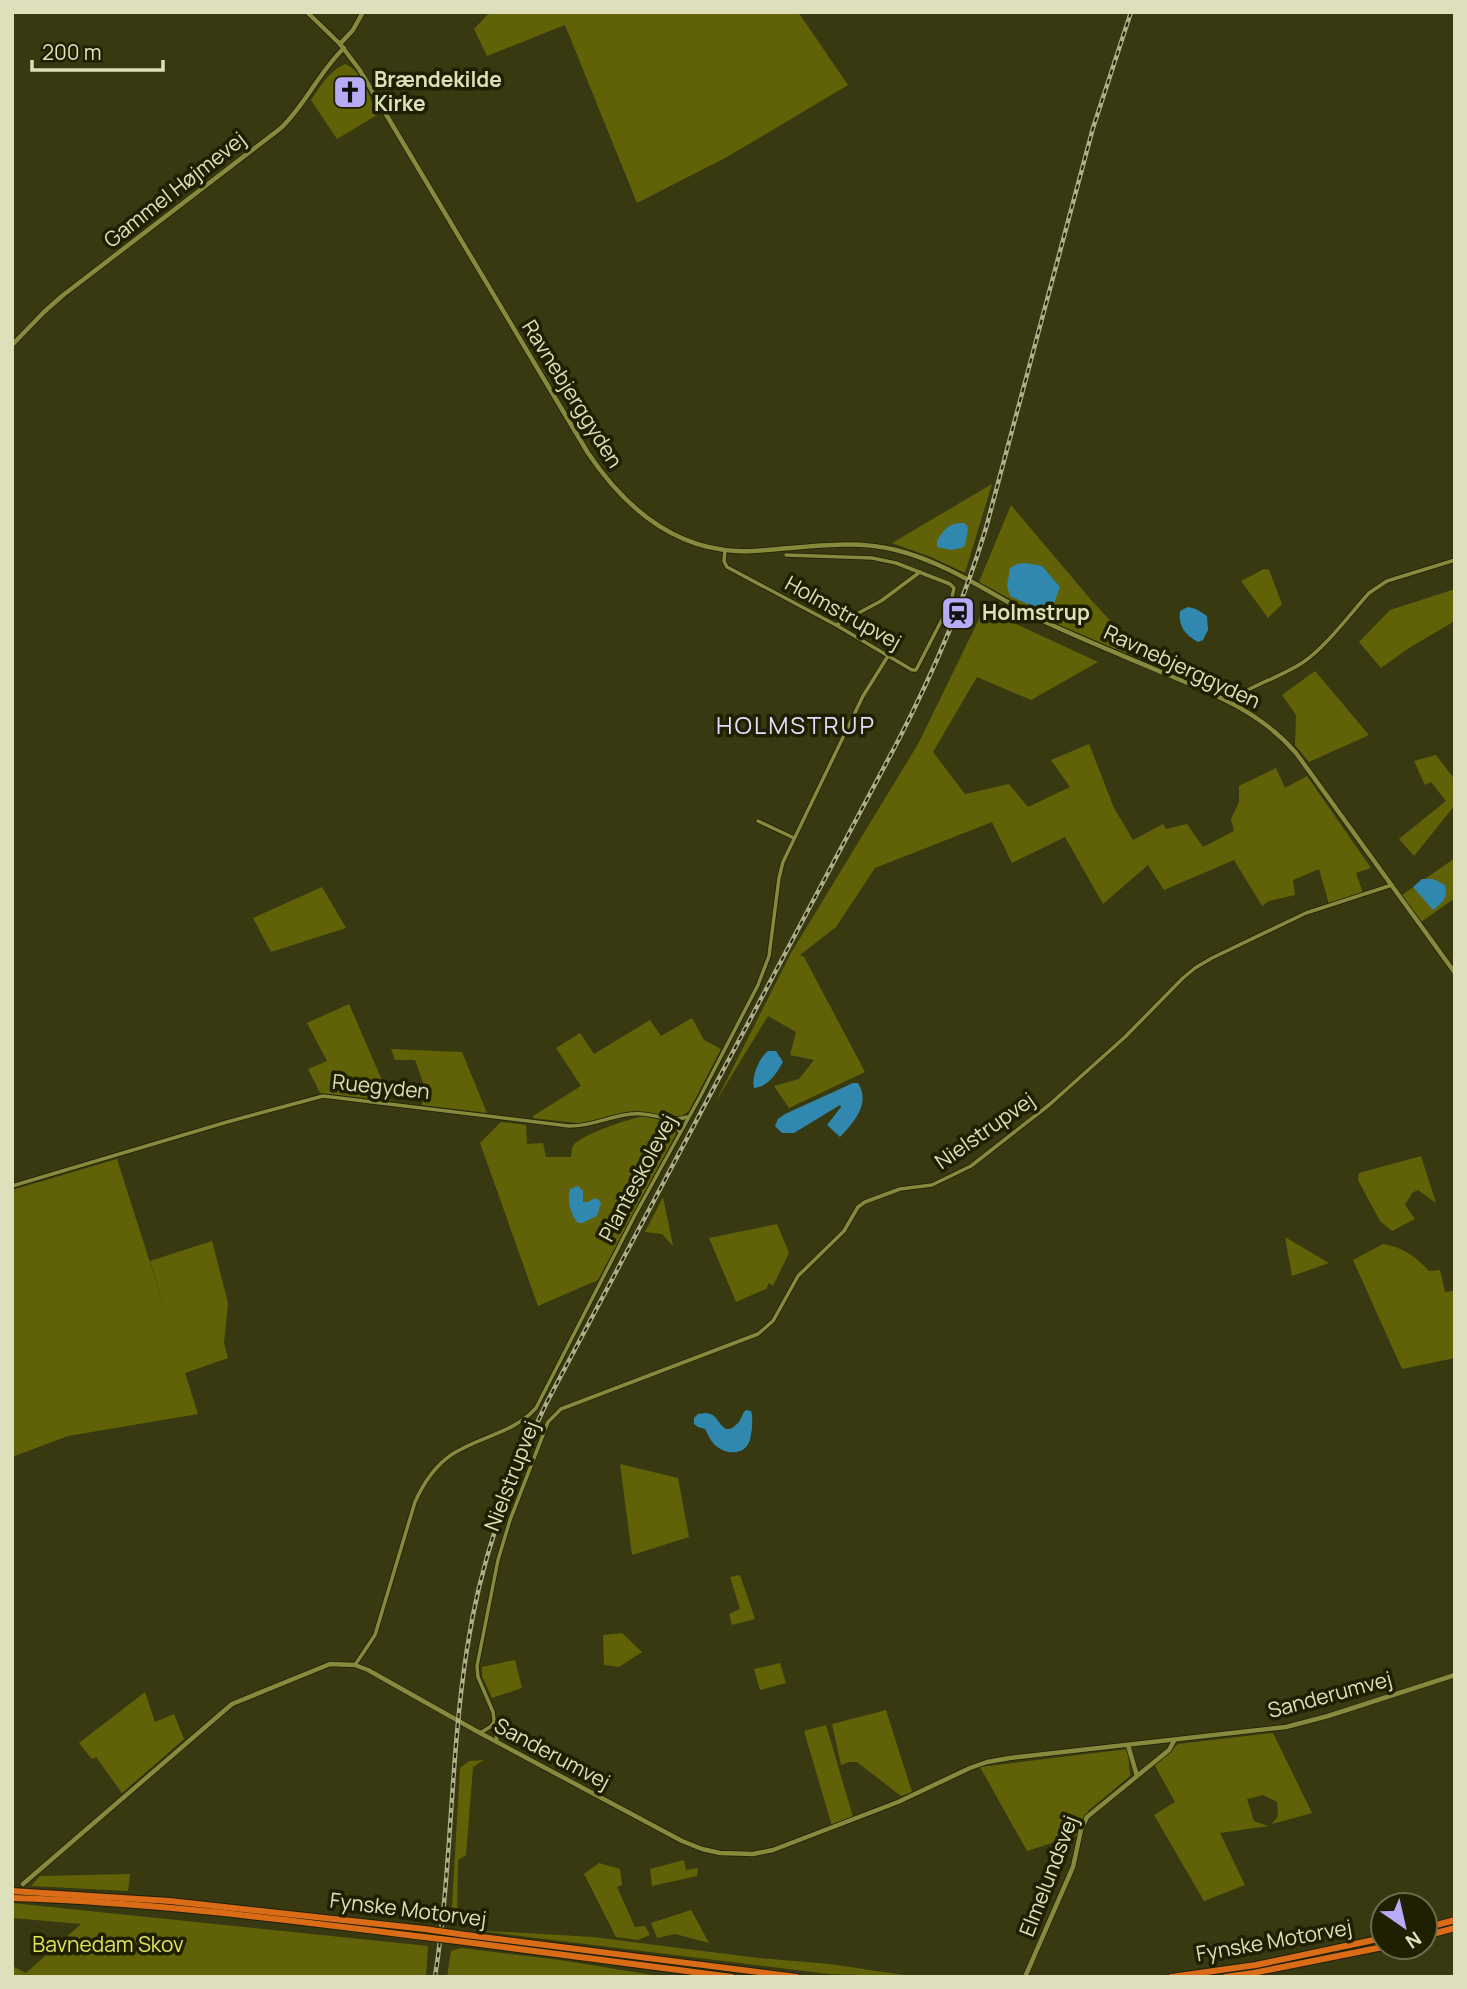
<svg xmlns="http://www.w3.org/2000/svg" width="1467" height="1989" font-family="Manrope,sans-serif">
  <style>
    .green { fill: #616208 }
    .water { fill: #3088af }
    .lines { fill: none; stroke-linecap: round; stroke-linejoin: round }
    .minor-casing { stroke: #1e1f07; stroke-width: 5 }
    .tertiary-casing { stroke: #1e1f07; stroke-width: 6 }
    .motorway-casing { stroke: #1e1f07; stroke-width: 8 }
    .minor { stroke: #87893c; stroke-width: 3.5 }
    .tertiary { stroke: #87893c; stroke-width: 4.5 }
    .motorway { stroke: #db6c17; stroke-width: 6 }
    .rail-casing { stroke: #adaf88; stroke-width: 4.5 }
    .rail { stroke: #1f1f01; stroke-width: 2; stroke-dasharray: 5; stroke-linecap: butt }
    .motorway-bridge-casing { stroke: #1e1f07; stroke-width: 8; stroke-linecap: butt }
    .motorway-bridge { stroke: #db6c17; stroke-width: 6 }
    .labels { text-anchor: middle; stroke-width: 7; stroke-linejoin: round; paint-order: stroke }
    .poi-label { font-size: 21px; font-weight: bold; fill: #dde0ba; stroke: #1f1f01; text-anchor: start }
    .street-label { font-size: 21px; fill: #dde0ba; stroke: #1f1f01 }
    .park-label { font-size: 21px; fill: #e1e45b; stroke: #1f1f01 }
    .quarter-label { font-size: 24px; letter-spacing: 2px; fill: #e0ddfb; stroke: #1f1f01 }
  </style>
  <rect width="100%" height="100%" fill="#383910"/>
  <g class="green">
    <polygon points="490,12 798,12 848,85 727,157 637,203 565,25 487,56 474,29"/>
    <path d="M345,64C363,71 370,98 377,115L337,139L311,100C320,87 329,71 345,64Z"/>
    <polygon points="992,484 965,573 931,557 892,543"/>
    <polygon points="1011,505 1092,601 1120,631 1125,640 1127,654 1052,622 979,582"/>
    <polygon points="1264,569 1269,570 1282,604 1268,618 1241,581"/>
    <polygon points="1455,589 1455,624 1453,622 1409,648 1381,668 1359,642 1390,610"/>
    <polygon points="984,609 1098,662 1031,700 977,677 933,752 965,794 1009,784 1028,807 1070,787 1051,760 1089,744 1114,808 1133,840 1163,824 1166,829 1187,824 1203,847 1234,831 1231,819 1239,802 1239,786 1276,768 1285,788 1307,776 1371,868 1356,873 1363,893 1329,904 1319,869 1293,880 1295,895 1269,901 1262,906 1234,860 1164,890 1148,865 1103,904 1065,837 1012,863 992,822 875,868 836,927 800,955 804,957 865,1072 789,1108 774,1086 799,1079 814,1060 790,1055 796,1032 768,1016 715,1103 791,953 918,744"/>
    <polygon points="1315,671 1369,735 1309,762 1295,745 1296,715 1282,695"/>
    <polygon points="1436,755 1455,780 1455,805 1414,856 1399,839 1446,801 1431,782 1425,785 1414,761"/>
    <polygon points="1455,858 1455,898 1421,922 1402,895"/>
    <polygon points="322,887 346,928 271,952 253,918"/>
    <polygon points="349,1004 391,1101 320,1093 308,1069 327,1061 307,1023"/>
    <polygon points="692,1018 704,1040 721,1049 689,1111 680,1117 640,1112 585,1124 533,1118 533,1116 581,1086 556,1048 580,1033 594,1054 650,1020 661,1036"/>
    <polygon points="391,1049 462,1052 487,1113 422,1105 425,1088 415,1060 395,1060"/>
    <path d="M644,1116L672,1123L676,1134L598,1280L538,1306L480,1143L501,1122L526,1125L527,1144L543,1143L546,1157H571C572,1154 571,1150 573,1146C577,1136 631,1118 644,1116Z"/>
    <polygon points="1421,1156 1436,1203 1418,1190 1412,1193 1405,1205 1415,1219 1392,1231 1380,1221 1358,1180 1359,1173"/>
    <polygon points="117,1159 167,1316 150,1261 212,1241 228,1303 224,1343 228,1358 185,1373 198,1414 68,1436 12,1457 12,1190"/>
    <polygon points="663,1197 673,1246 662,1234 645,1232"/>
    <polygon points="777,1224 789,1253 773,1286 769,1283 766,1289 736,1302 709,1238"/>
    <polygon points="1285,1237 1329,1263 1292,1276"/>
    <path d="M1383,1244C1403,1247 1416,1257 1429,1271L1440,1270L1445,1292L1455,1291V1358L1402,1369L1353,1260Z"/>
    <polygon points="620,1464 678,1478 689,1537 632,1555"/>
    <polygon points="740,1575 755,1619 732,1625 729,1614 740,1609 730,1577"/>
    <polygon points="622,1633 642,1652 619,1667 604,1665 603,1635"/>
    <polygon points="515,1660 522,1688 492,1698 482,1676 482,1667"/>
    <polygon points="780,1663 786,1683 760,1690 754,1669"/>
    <polygon points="145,1692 155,1722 174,1714 184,1739 122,1793 96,1757 92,1759 79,1743"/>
    <polygon points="886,1710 912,1792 901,1796 857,1762 849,1762 841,1765 832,1724"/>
    <polygon points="826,1725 853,1817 832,1826 804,1731"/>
    <polygon points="1273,1733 1312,1813 1272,1824 1278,1816 1277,1802 1263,1795 1247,1799 1254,1821 1268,1826 1220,1833 1245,1885 1204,1901 1154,1815 1175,1802 1154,1764 1178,1744"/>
    <polygon points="1128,1749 1130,1776 1088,1811 1077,1835 1027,1851 980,1767"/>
    <polygon points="484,1760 473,1767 466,1855 458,1860 457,1922 451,1923 460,1768 469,1761"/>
    <polygon points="684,1860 686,1870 698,1868 697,1876 652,1886 650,1869"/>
    <polygon points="599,1863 620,1869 622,1885 617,1887 635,1927 645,1926 650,1935 638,1940 616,1937 584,1874"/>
    <polygon points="130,1874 128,1891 31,1886 40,1876"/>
    <polygon points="12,1903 428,1946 426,1977 12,1977 12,1966 26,1973 81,1924 12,1918"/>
    <polygon points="691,1910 709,1943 675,1934 657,1938 651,1923"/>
    <polygon points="471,1930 593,1937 758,1958 830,1964 917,1977 829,1974"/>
    <polygon points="461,1948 560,1960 665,1977 447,1977 451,1951"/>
  </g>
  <g class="water">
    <path d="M959,523H964L968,527L966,541L964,547L952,550L937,547V541C942,532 948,524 959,523Z"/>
    <polygon points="1025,563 1042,566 1060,587 1053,606 1047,604 1034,607 1010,596 1007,586 1010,568 1017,564"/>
    <path d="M1188,607L1196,609L1207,616L1208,630L1203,640L1198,642C1185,635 1178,626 1180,611Z"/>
    <path d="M1422,879H1433L1445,885C1448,898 1443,902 1433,910L1413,887Z"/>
    <path d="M768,1051H776L783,1062C776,1074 769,1086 754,1088C751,1077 759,1058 768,1051Z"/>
    <path d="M853,1083H858C871,1104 854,1122 840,1137L827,1125L841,1107L840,1105L794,1133H782L775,1126L778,1119L785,1114Z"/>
    <path d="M578,1186L583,1191V1202H588L595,1198L599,1200L601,1203L597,1216L582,1223H578C570,1214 567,1200 570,1189Z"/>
    <path d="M746,1410L751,1411C753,1417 752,1421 752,1428C751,1433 751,1440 748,1444C741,1457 722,1453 714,1444C710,1440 708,1434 705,1429L698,1427L694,1424V1418L698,1414C702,1414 706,1412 710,1414C720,1416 722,1439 737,1424C742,1420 741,1414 746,1410Z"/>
  </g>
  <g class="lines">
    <g class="minor-casing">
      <g id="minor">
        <polyline points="725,550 724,561 727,567 836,625 912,670 916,670 951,602 954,588 950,584 896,563 872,558 786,555"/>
        <polyline points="836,625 881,601 920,572"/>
        <path d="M1230,701C1251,685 1279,678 1302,663C1325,648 1350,614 1369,593L1387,581L1455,560"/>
        <polyline points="758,821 794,838"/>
        <polyline points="673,1119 680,1133"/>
        <path d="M12,1186L227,1122L323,1096L569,1126C594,1127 617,1112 642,1114C657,1115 672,1122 687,1117"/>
        <path d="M355,1665L375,1635L415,1502C423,1484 434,1467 451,1455C479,1436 513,1434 536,1408L635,1215L700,1097L758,985L769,956L779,878L783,862L863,696L888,656"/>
        <polyline points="480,1733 490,1727 494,1722"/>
        <polyline points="497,1742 493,1712 478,1677 477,1666 498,1560 510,1520 548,1422 561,1409 758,1334 773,1321 798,1276 844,1231 858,1207 865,1202 900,1189 932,1185 971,1166 1049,1105 1125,1037 1183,978 1195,968 1212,958 1306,913 1392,885"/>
      </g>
    </g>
    <g class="tertiary-casing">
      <g id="tertiary">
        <path d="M307,12L340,44L359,69L588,453C623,505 671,548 737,551C755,552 773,549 790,548C826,545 860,541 896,550C948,563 992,595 1039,619C1081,639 1124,656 1166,674C1214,694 1261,712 1296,753L1455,973"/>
        <polyline points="340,44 353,30 363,12"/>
        <path d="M12,345L44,312L62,296L281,128C306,104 319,72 344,48"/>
        <polyline points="1128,1745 1137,1776"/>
        <polyline points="23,1884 232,1704 330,1664 355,1665 368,1670 480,1733 682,1841 702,1849 720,1853 753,1854 773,1850 898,1802 970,1768 987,1762 1010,1758 1286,1727 1328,1716 1455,1675"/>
        <polyline points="1025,1977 1073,1867 1081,1830 1087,1817 1169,1750 1174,1741"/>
      </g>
    </g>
    <g class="motorway-casing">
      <g id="motorway">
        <polyline points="12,1891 170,1901 425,1929"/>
        <path d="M12,1898C150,1902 288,1920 424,1937"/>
        <polyline points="1425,1928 1455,1920"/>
        <polyline points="466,1935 797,1977"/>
        <polyline points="1425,1936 1455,1928"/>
        <polyline points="465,1942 732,1977"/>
        <polyline points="1171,1977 1256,1965 1383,1938"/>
        <polyline points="1225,1977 1253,1973 1383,1947"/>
      </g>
    </g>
    <use href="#minor" class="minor"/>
    <use href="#tertiary" class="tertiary"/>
    <use href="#motorway" class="motorway"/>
    <g class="rail-casing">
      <path id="rail" d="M435,1977C452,1868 450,1757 467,1649C480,1562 509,1480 547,1402L899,739C934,671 964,601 986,528L1093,128L1131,12"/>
    </g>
    <use href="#rail" class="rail"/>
    <g class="motorway-bridge-casing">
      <g id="motorway-bridge">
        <polyline points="425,1929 466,1935"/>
        <polyline points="424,1937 465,1942"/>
      </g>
    </g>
    <use href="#motorway-bridge" class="motorway-bridge"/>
  </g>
  <defs>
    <g id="church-square" transform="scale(1.75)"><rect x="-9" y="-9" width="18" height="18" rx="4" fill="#b7abf8" stroke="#1f1f01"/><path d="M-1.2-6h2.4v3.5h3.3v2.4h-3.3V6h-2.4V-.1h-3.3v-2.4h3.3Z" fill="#111"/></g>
    <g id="station-square" transform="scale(1.75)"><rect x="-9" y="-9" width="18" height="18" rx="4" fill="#b7abf8" stroke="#1f1f01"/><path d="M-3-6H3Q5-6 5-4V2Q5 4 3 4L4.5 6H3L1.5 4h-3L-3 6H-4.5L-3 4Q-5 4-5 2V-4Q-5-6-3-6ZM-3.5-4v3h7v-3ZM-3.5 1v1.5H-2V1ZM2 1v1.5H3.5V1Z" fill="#111"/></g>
  </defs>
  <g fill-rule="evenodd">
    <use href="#church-square" x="350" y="92"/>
    <use href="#station-square" x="958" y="613"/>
  </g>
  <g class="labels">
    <g class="poi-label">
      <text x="374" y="87">Brændekilde<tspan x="374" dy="24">Kirke</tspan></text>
      <text x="982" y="620">Holmstrup</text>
    </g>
    <g class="street-label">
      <text transform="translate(175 190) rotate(-38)" y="7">Gammel Højmevej</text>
      <text transform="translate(572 394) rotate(58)" y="7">Ravnebjerggyden</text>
      <text transform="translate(843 613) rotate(29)" y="7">Holmstrupvej</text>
      <text transform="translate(1182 667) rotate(25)" y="7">Ravnebjerggyden</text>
      <text transform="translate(381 1087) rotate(6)" y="7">Ruegyden</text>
      <text transform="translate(985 1131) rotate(-35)" y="7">Nielstrupvej</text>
      <text transform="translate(638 1178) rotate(-62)" y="7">Planteskolevej</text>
      <text transform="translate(512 1476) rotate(-69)" y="7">Nielstrupvej</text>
      <text transform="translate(1330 1695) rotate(-15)" y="7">Sanderumvej</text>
      <text transform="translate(552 1754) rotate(28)" y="7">Sanderumvej</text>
      <text transform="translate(1049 1876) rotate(-69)" y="7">Elmelundsvej</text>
      <text transform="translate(408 1910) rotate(7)" y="7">Fynske Motorvej</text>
      <text transform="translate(1274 1941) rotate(-10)" y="7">Fynske Motorvej</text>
    </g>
    <g class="park-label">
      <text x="108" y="1952">Bavnedam Skov</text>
    </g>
    <g class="quarter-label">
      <text x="796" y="734">HOLMSTRUP</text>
    </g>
  </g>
  <rect width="1467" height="1989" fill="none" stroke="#dde0ba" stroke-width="28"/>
  <g transform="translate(1404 1926) rotate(146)"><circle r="33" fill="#1f1f01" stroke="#6b6c4b" stroke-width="2"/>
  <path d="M0-5L12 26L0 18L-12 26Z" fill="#b7abf8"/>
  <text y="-10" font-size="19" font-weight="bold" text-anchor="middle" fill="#dde0ba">N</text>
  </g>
  <path d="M32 60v10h131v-10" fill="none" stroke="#dde0ba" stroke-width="3.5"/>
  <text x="42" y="60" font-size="21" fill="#dde0ba" stroke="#1f1f01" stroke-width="5" paint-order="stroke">200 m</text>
</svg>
